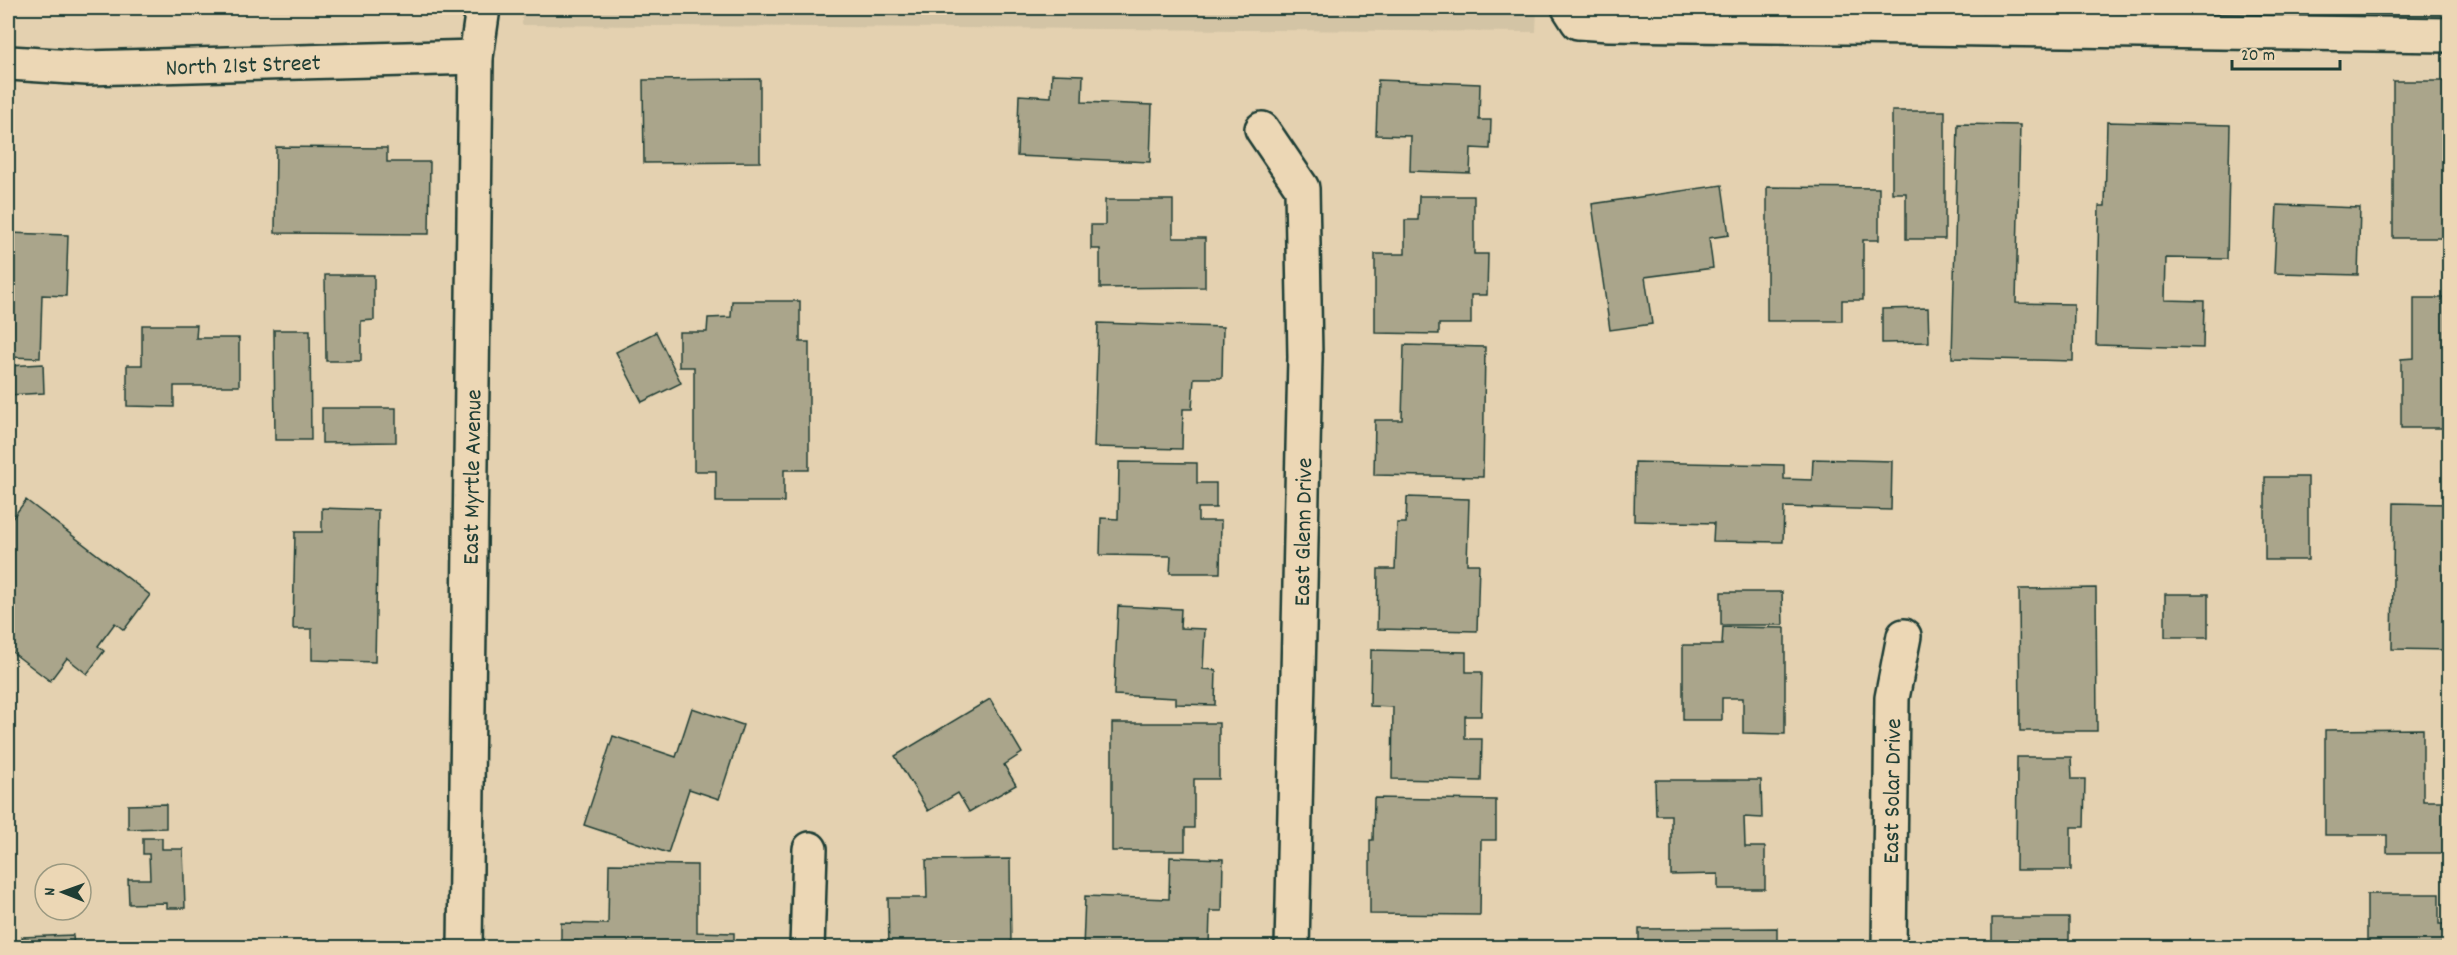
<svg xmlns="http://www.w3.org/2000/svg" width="2457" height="955" font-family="Dekko,sans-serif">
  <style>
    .built { fill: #d3c4a5 }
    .building { fill: #aaa58b; stroke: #1f3d34; stroke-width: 1.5 }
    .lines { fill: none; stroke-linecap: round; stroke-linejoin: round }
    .minor-casing { stroke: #1f3d34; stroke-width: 38 }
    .minor { stroke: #ecd7b5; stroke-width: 33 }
    .labels { text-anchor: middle; stroke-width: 5; stroke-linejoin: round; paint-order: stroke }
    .street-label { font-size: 24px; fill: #1f3d34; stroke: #ecd7b5 }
  </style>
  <rect width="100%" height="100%" fill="#e4d1b0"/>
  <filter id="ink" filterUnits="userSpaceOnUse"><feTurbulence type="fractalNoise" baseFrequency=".0167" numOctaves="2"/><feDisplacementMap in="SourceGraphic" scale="12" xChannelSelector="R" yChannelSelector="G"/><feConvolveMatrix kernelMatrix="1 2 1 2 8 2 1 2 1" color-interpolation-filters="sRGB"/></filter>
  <g filter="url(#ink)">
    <polygon class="built" points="522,8 1537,8 1536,32 522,25"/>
    <g class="building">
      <polygon points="1052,74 1083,75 1082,102 1152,105 1150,162 1017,156 1019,95 1051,97"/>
      <polygon points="760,79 760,162 644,163 643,80"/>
      <polygon points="1378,80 1480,84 1479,120 1491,120 1490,149 1471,148 1470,173 1410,171 1411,136 1376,135"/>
      <rect x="2393" y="81" width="57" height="157"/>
      <polygon points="1892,111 1945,111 1945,239 1906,239 1906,193 1892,193"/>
      <polygon points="2107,122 2230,125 2227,259 2166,258 2165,300 2204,301 2203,348 2096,345 2099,206 2105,206"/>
      <polygon points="1958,124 2020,125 2016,303 2074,304 2073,361 1952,358"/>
      <polygon points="276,147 387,148 387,162 430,162 429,234 275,233"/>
      <polygon points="1722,185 1729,235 1709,238 1713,268 1645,277 1652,324 1610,330 1592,204"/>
      <polygon points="1767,187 1879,188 1879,240 1863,240 1863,300 1842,300 1842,321 1767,321"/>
      <polygon points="1419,196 1474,196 1474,254 1488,254 1487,295 1471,295 1471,324 1439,324 1439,334 1375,333 1375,254 1405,254 1405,220 1418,220"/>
      <polygon points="1105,200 1173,200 1173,238 1205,238 1205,287 1100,288 1100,249 1091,249 1091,225 1105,225"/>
      <polygon points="2277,205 2360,208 2358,275 2274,273"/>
      <polygon points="8,233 68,235 66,296 42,295 40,358 8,357"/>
      <polygon points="325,275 374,275 374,320 361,321 361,361 326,361"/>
      <polygon points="2414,298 2450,298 2450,428 2401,428 2401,359 2414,358"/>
      <polygon points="732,301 800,301 800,342 809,342 809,470 784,470 784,502 716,502 716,471 694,471 694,367 679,367 679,332 707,332 708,318 731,317"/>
      <polygon points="1928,308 1929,342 1882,343 1882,309"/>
      <polygon points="1098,323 1223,327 1222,378 1194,378 1192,409 1183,409 1182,449 1094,447"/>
      <polygon points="142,325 197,325 196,338 239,338 239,386 174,386 174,407 127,406 127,365 142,365"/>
      <polygon points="274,330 310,330 311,440 275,440"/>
      <polygon points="656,332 681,383 642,402 616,352"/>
      <polygon points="1404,345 1485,347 1483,477 1374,475 1375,420 1402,420"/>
      <polygon points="43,364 44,393 8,395 8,366"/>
      <polygon points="322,408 396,408 396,442 322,443"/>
      <polygon points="1813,459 1892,461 1891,510 1784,507 1783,542 1713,541 1714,523 1634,521 1635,462 1784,465 1784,479 1812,480"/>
      <polygon points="1119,462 1197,463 1197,483 1216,483 1216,508 1198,508 1198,521 1221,521 1220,573 1170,573 1171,556 1100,555 1101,518 1118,519"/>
      <rect x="2265" y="477" width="43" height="83"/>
      <polygon points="1407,497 1469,499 1467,564 1479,564 1477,631 1377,629 1378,569 1395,569 1397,523 1406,523"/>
      <polygon points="26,500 150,595 124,630 115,623 98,646 104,651 87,674 67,658 50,681 8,649 8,566 12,560 8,557 8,524"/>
      <polygon points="2394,503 2450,504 2450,650 2392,649"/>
      <polygon points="322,508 378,510 375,662 312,660 312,629 293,629 295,532 322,532"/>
      <polygon points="2096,588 2097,731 2020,731 2019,589"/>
      <polygon points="1721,592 1782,592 1783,625 1721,625"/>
      <rect x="2165" y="594" width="43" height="43"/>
      <polygon points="1118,606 1181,609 1180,628 1205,629 1203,669 1216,670 1215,705 1176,704 1176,698 1114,695"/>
      <polygon points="1723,627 1785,628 1785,734 1743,733 1743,698 1722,698 1722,720 1683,720 1683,645 1722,645"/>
      <polygon points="1371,650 1466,652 1466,672 1482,672 1481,716 1465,716 1465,739 1482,739 1481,781 1392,779 1393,707 1370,706"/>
      <polygon points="990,699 1022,753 1004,765 1016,785 969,812 958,793 928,811 895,756"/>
      <polygon points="692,708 743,725 719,799 689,789 668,853 584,825 613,736 676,757"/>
      <polygon points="1112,723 1219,723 1219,779 1194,779 1194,828 1185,828 1185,851 1112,851"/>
      <polygon points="2423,729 2423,801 2450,801 2450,853 2387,853 2387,835 2325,835 2325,730"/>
      <polygon points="2017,757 2071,757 2072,779 2085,779 2084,827 2071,827 2071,870 2016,870"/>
      <polygon points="1655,780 1761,780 1762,818 1744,817 1745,847 1765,847 1765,889 1718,889 1718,874 1671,875 1671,815 1656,815"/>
      <polygon points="1374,798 1496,800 1496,840 1481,840 1480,915 1370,914 1370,840 1373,840"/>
      <polygon points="166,804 166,828 128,829 128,805"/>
      <polygon points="143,838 162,838 162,849 183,849 185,908 167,908 167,903 129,904 128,879 150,879 149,854 143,854"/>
      <polygon points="1170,857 1223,859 1222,911 1210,911 1209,948 1083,948 1085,896 1169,899"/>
      <polygon points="1010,859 1011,948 889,948 888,898 927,898 926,860"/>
      <polygon points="609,864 697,865 697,932 734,933 734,948 578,948 578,941 561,941 561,923 608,924"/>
      <polygon points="2367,894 2439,894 2439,924 2450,924 2450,948 2367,948"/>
      <rect x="1992" y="918" width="77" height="30"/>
      <polygon points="1777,928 1777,948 1639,948 1639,929"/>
      <polygon points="73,935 74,948 23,948 22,937"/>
    </g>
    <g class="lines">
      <g class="minor-casing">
        <g id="minor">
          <polyline points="1569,8 1578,22 1609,24 2450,35"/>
          <polyline points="10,63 87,68 476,57"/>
          <polyline points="1262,129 1302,188 1305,357 1292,948"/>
          <polyline points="465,948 476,57 483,8"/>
          <polyline points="807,948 810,849"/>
          <polyline points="1889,948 1892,698 1904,636"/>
        </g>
      </g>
      <use href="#minor" class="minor"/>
    </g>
  </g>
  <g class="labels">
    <g class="street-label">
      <text transform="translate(243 64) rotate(-2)" y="8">North 21st Street</text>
      <text transform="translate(471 477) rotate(-89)" y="8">East Myrtle Avenue</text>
      <text transform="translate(1302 532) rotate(-89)" y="8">East Glenn Drive</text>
      <text transform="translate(1891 791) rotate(-89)" y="8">East Solar Drive</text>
    </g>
  </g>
  <rect width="2457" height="955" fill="none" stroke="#ecd7b5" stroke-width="30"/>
  <rect x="15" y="15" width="2427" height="925" fill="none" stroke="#1f3d34" stroke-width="2" filter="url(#ink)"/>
  <g transform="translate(63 892) rotate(271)"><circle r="28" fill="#ecd7b5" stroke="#9a9981" stroke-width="1.5"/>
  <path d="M0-4.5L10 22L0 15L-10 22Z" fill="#1f3d34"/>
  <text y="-9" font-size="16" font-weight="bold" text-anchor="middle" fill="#1f3d34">N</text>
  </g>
  <path d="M2232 60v9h108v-9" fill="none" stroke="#1f3d34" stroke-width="3"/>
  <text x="2241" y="60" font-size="18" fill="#1f3d34" stroke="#ecd7b5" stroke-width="4.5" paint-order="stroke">20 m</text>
</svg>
